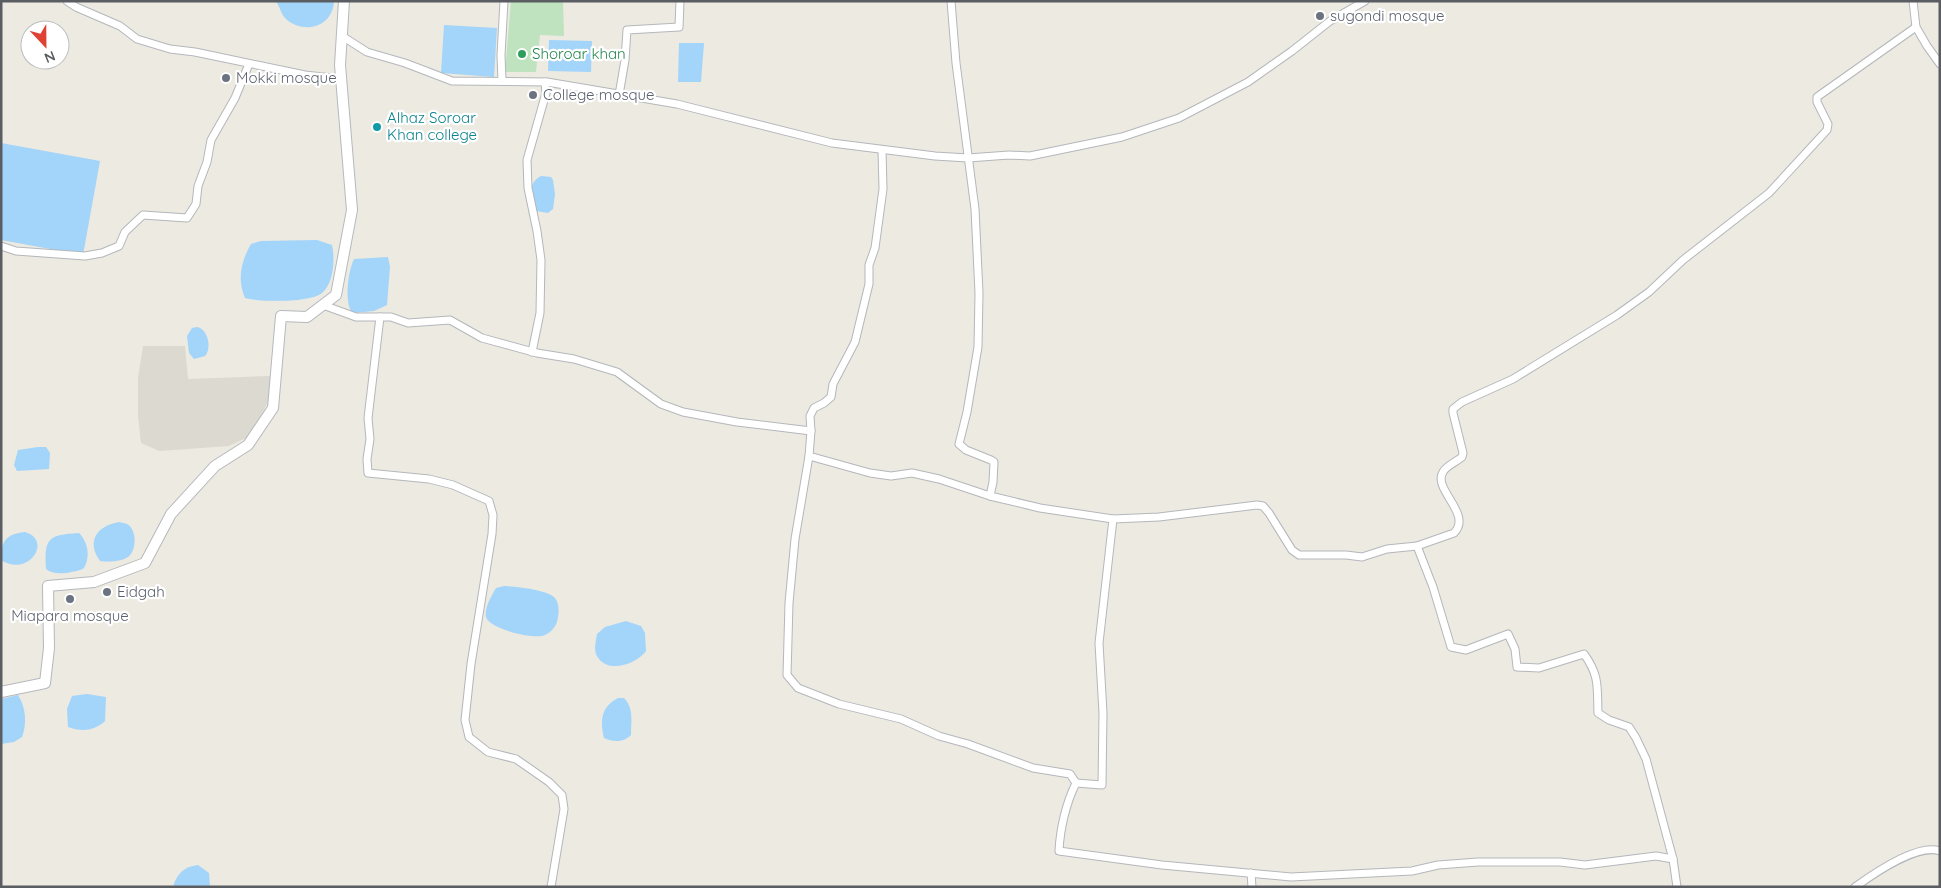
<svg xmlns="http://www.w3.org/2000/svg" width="1941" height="888" font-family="Quicksand,sans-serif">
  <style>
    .education { fill: #dcd9d0 }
    .green { fill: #bfe3bf }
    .water { fill: #a3d4fa }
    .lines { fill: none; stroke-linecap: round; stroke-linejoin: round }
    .street-casing { stroke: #b4b7bb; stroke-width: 9 }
    .secondary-casing { stroke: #b5b8bd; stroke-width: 12 }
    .street { stroke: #fff; stroke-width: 7 }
    .secondary { stroke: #fff; stroke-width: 10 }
    .worship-dot { fill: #6b7280; stroke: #fff; stroke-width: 2 }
    .leisure-dot { fill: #2e9e5b; stroke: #fff; stroke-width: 2 }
    .culture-dot { fill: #0f9aa8; stroke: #fff; stroke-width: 2 }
    .labels { text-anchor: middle; stroke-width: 4.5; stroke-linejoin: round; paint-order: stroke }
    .worship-label { font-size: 15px; fill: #5b616d; stroke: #fff; text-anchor: start }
    .leisure-label { font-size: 15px; fill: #27864d; stroke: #fff; text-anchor: start }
    .culture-label { font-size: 15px; fill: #0d838f; stroke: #fff; text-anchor: start }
  </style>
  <rect width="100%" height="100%" fill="#eceae1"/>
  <polygon class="education" points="143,346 185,346 188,379 270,376 270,397 258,423 246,438 229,446 159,451 141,443 138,416 138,378"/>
  <polygon class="green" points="511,1 563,1 564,36 540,35 536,72 505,72"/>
  <g class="water">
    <path d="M276,1H334C333,27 304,35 286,19C281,14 280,7 276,1Z"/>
    <polygon points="444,25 497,28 494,77 441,73"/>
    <polygon points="549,40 592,41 591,72 548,71"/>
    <polygon points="679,43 704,43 701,82 678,82"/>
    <polygon points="1,143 100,161 83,255 1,240"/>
    <path d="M541,176L551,177L553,180L555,194L553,209L548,213L536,211C531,198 526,184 541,176Z"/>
    <path d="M317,240L332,245C335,259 334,283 322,293C310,303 259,302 245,298C237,280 241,261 251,244L261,241Z"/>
    <path d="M388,257L390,267L387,305L374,311L352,313C344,301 348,272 354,259Z"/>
    <path d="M197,327C208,329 212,348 205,356L194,359L189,353L187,336L192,328Z"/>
    <polygon points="38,447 46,447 50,453 49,469 17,471 14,465 18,450"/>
    <path d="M119,522C121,523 126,523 127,524C137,529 137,551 128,557C120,562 110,562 100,561C86,541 97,526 119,522Z"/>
    <path d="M25,532C53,540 29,578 1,560C1,541 6,534 25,532Z"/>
    <path d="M79,533C88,542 91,558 83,569C73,572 55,577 46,569C44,538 48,535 79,533Z"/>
    <path d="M504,586C514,586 549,590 555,598C559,603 559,611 558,617C557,625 553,631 545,635C535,640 489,629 486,617C484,608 492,595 496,588Z"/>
    <path d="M626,621L641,626L645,633L646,651C636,665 605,675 596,654C594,648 596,641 597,634L605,627Z"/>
    <path d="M87,694L106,697L105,721C94,731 82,732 68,727L67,709L72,696Z"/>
    <path d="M18,695C26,708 27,723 22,737L14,742L1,744V699Z"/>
    <path d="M618,698H624C634,708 631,722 631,735C623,743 613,742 604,738C600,720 601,707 618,698Z"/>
    <path d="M198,865L209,873L210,887H173C177,873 184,867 198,865Z"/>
  </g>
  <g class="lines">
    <g class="street-casing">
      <g id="street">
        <polyline points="67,1 76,7 120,26 137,39 170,49 195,52 305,75 341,79"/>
        <path d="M951,1L956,63L975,209L979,293L978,347L967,412L959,444L966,450L991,460L994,462L993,482L990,496L1040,508L1113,519L1159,517L1257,505L1263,506L1269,513L1292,550L1299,555H1346L1362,557L1387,549L1417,546L1454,533C1473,514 1432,489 1443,472C1446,466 1456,462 1462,457L1463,453L1453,413V409L1462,402L1513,379L1617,315L1649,292L1683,260L1769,193L1827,130L1828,124L1817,102V97L1916,27"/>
        <polyline points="1913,1 1916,27 1927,46 1940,64"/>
        <polyline points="342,36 367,52 405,63 452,81 547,82 677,104 832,143 935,156 968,158 1009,155 1030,156 1122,137 1179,118 1248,82 1292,51 1330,21 1365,1"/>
        <polyline points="502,81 501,55 504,1"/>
        <polyline points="619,95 625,60 627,30 679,27 680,1"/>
        <polyline points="882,150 883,189 875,248 869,265 869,284 855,342 833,384 831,397 824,403 814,408 810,416 811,431 809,456 870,473 891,476 912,473 939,479 990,496"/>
        <polyline points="1,246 16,251 85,256 102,253 119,246 125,232 143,215 187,218 196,204 198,186 207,162 211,140 235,98 249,64"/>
        <polyline points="323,305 356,317 391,317 408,323 450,320 482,338 537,353 574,359 617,372 661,404 683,412 737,422 811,431"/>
        <polyline points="380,317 368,418 370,439 367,459 368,473 429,479 453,485 489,501 493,515 492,534 471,664 465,720 469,737 488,752 516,759 549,782 562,795 564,809 551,887"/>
        <polyline points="532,352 540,313 541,260 537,231 528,188 527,160 546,93 545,82"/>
        <polyline points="809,456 795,539 789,603 787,675 798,688 839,704 901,719 939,736 968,744 1033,768 1070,774 1076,783"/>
        <path d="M1113,519L1099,643L1103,713L1102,785L1076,783C1066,803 1060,829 1059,851L1162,865L1291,877L1412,871L1438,865L1478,862H1560L1585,865L1656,856L1673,859"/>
        <path d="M1417,546L1433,587L1451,647L1466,650L1508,634L1515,649L1517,667L1539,668L1584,654C1600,676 1597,688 1598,713L1609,720L1629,727L1636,738L1646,759L1673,859L1677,887"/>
        <polyline points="1251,873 1252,887"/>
        <path d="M1855,887C1873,874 1918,843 1940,851"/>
      </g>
    </g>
    <g class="secondary-casing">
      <polyline id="secondary" points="1,692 45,683 49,648 48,586 94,582 145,563 171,514 215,466 248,445 273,408 281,316 307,317 336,295 352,210 340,65 344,1"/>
    </g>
    <use href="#street" class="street"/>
    <use href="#secondary" class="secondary"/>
  </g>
  <g class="worship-dot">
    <circle cx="1320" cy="16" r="5"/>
    <circle cx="226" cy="78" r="5"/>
    <circle cx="533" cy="95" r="5"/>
    <circle cx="107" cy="592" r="5"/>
    <circle cx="70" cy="599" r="5"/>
  </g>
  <circle class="leisure-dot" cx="522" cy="54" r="5"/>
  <circle class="culture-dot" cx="377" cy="127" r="5"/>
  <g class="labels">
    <g class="worship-label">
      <text x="1330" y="21">sugondi mosque</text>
      <text x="236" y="83">Mokki mosque</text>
      <text x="543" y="100">College mosque</text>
      <text x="117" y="597">Eidgah</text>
      <text x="70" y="621" text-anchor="middle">Miapara mosque</text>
    </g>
    <g class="leisure-label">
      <text x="532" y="59">Shoroar khan</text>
    </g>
    <g class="culture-label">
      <text x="387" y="123">Alhaz Soroar<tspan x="387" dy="17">Khan college</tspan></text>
    </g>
  </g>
  <rect width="1941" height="888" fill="none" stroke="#5a5d62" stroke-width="5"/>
  <g transform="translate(45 45) rotate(158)"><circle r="24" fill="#ffffff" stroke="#bdbec0"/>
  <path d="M0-4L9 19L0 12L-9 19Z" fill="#df4234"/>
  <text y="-8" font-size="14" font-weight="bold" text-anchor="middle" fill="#5a5d62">N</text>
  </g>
</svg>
